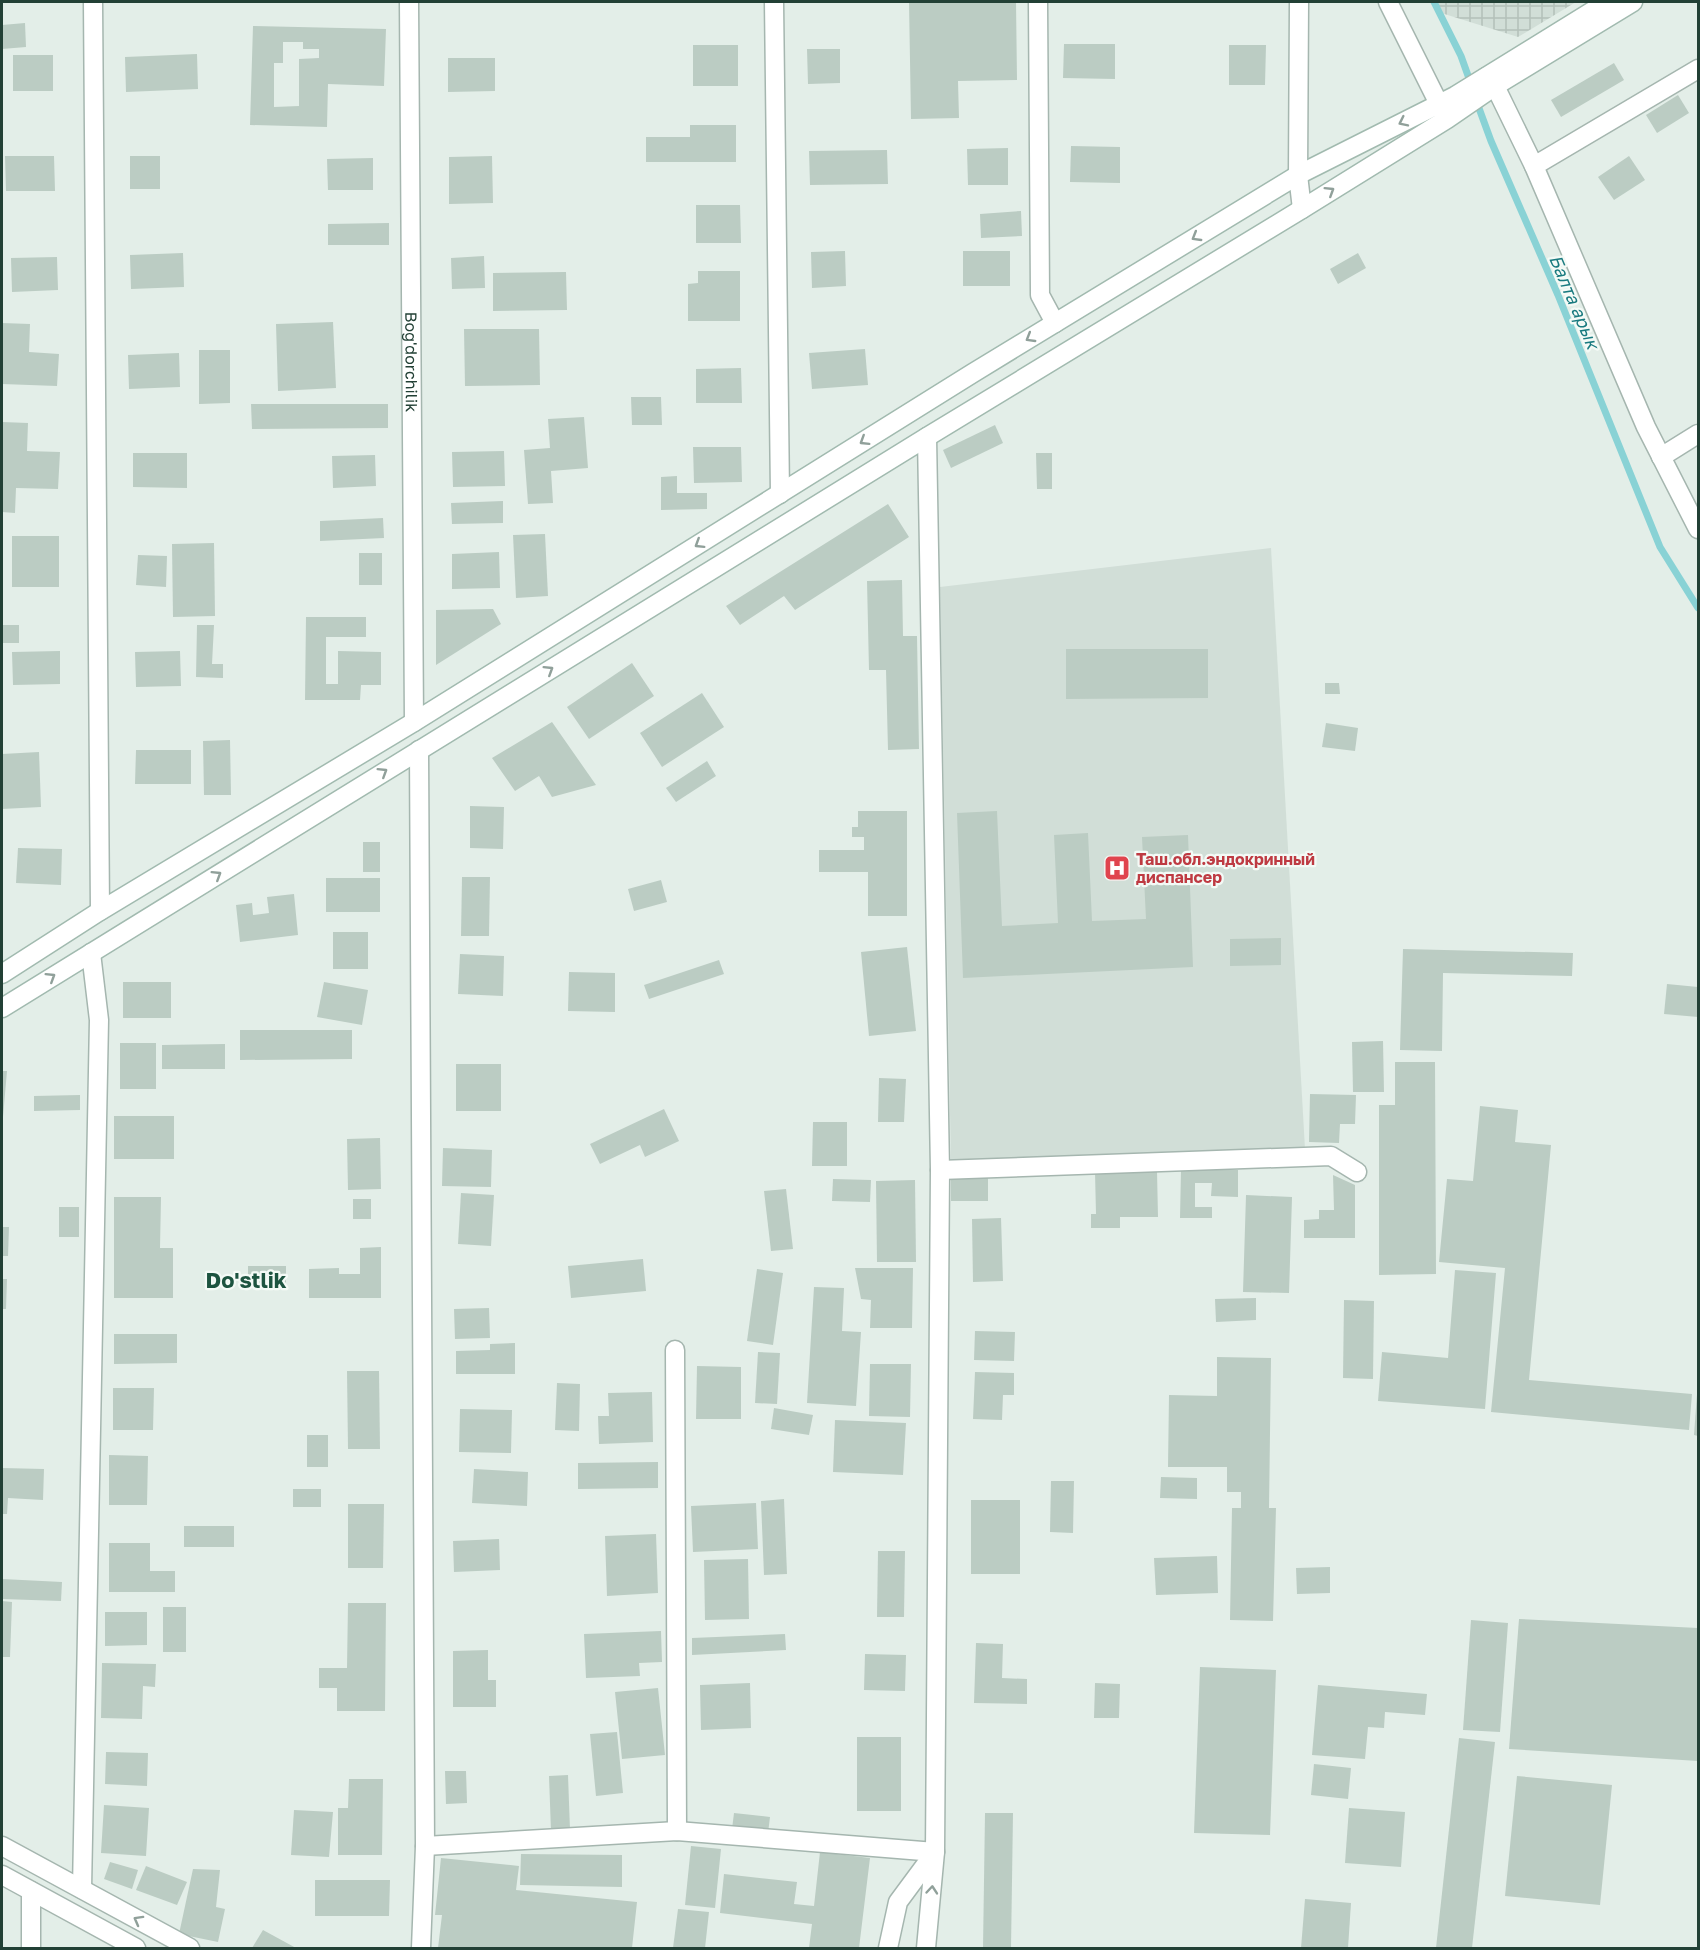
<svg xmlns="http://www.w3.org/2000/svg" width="1700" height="1950" font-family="'Golos Text',sans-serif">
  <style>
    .built { fill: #d1ded7 }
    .industrial { fill: url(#industrial-grid) }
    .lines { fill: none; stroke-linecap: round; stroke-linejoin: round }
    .stream { stroke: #89d2d5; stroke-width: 7 }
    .building { fill: #bbccc3; fill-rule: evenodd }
    .minor-casing { stroke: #a5b6af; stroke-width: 21 }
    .secondary-casing { stroke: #a1baaf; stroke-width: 21 }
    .minor { stroke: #fff; stroke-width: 18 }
    .secondary { stroke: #fff; stroke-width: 18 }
    .oneway { stroke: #90a09a }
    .labels { text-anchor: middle; stroke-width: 4.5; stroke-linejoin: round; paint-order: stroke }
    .street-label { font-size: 16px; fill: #224035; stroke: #f4faf6 }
    .health-label { font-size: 16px; font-weight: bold; fill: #be3a42; stroke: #f4faf6; text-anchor: start }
    .water-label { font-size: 18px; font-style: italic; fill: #197a7f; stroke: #f4faf6 }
    .district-label { font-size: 22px; font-weight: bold; fill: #1d5440; stroke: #f4faf6 }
  </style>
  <defs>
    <pattern id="industrial-grid" width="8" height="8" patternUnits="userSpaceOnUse" patternTransform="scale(1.5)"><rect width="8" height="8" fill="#d1ded7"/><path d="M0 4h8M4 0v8" fill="none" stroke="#b3c0b9"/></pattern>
  </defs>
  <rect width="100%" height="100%" fill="#e3eee8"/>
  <polygon class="built" points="1271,548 1305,1149 951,1163 940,587"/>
  <polygon class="industrial" points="1434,2 1576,2 1518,37 1438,12"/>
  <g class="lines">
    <g class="stream">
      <polyline points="1434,2 1461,56 1471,84"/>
      <polyline points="1476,100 1491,141 1558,295 1660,547 1698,608"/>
    </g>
  </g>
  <g class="building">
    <polygon points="909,2 1016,2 1017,80 958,81 959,118 911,119"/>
    <polygon points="25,23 26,47 2,49 2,25"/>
    <path d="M253,26L386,29L384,86L328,84L327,127L250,125ZM283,42H303V49H319V58L299,59V106L274,107V63H283Z"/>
    <polygon points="1064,44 1115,44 1115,79 1063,78"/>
    <rect x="693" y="45" width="45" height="41"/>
    <polygon points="1229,45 1266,45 1265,85 1229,85"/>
    <polygon points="807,49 840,49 840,83 808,84"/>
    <polygon points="197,54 198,89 126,92 125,57"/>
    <rect x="13" y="55" width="40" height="36"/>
    <polygon points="448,58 495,58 495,91 448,92"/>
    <polygon points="1614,63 1624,80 1561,117 1551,100"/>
    <polygon points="1678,95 1689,113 1657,133 1646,115"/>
    <polygon points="690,125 736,125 736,162 646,162 646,137 690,137"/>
    <polygon points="1071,146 1120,147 1120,183 1070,182"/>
    <polygon points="1008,148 1008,185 968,185 967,149"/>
    <polygon points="887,150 888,184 810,185 809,151"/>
    <polygon points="5,156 54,156 55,191 6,191"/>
    <rect x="130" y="156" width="30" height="33"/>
    <polygon points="492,156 493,203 449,204 449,157"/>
    <polygon points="1629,156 1645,180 1614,200 1598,177"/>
    <polygon points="373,158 373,190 328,190 327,159"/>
    <polygon points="696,205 740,205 741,243 696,243"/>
    <polygon points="1021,211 1022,236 981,238 980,214"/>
    <polygon points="389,223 389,245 328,245 328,224"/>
    <polygon points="845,251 846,286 812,288 811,252"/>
    <rect x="963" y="251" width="47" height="35"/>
    <polygon points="183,253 184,287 131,289 130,255"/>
    <polygon points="1358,253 1366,268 1338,284 1330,269"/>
    <polygon points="484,256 485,288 452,289 451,258"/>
    <polygon points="57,257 58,290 12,292 11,258"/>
    <polygon points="698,271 740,271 740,321 688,321 688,284 698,283"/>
    <polygon points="566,272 567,310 493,311 493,273"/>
    <polygon points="333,322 336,388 278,391 276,324"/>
    <polygon points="2,323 30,324 29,352 59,354 57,386 2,384"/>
    <polygon points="464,329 539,329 540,385 465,386"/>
    <polygon points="865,349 868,385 812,389 809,353"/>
    <polygon points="199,350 230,350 230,403 199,404"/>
    <polygon points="179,353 180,387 129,389 128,355"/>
    <polygon points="741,368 742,403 696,403 696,369"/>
    <polygon points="631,397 661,397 662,425 632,425"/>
    <polygon points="251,404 388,404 388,428 252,429"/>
    <polygon points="584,417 588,468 551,471 553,503 528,504 524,450 550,448 548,419"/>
    <polygon points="2,422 28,423 27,451 60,452 58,489 16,488 15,513 2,512"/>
    <polygon points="995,425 1003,443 951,468 943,450"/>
    <polygon points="693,447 741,447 742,482 694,483"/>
    <polygon points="504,451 505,486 453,487 452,452"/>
    <polygon points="133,453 187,453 187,488 133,487"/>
    <polygon points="1036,453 1052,453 1052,489 1037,489"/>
    <polygon points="375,455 376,486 333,488 332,456"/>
    <polygon points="677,476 677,493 707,493 707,509 661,510 661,477"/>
    <polygon points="503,501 503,523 452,524 451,503"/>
    <polygon points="888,504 909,537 795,610 784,596 740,625 726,606"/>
    <polygon points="383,518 384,538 320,541 320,521"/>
    <polygon points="545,534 548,596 516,598 513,535"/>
    <rect x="12" y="536" width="47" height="51"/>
    <polygon points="214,543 215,616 173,617 172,544"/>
    <polygon points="499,552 500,588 452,589 452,554"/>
    <rect x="359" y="553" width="23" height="32"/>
    <polygon points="138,555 167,556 166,587 136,585"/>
    <polygon points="902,580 903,636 917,636 919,749 888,750 886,670 869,670 867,581"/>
    <polygon points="493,609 501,624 436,665 436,610"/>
    <polygon points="306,617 366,617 366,637 326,637 326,684 338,684 338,651 381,652 381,685 361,685 360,700 305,700"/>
    <rect x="2" y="625" width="17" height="18"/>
    <polygon points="197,625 214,625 212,664 223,664 223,678 196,677"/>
    <polygon points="1066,649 1208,649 1208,698 1066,699"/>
    <polygon points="60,651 60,684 13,685 12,652"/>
    <polygon points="180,651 181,686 136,687 135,652"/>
    <polygon points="632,663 654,696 589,739 567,707"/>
    <polygon points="1325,683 1339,683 1340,694 1325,694"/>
    <polygon points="702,693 724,727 662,767 640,733"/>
    <polygon points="552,722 596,785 552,797 539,776 515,791 492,758"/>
    <polygon points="1326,723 1358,728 1355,751 1322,747"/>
    <polygon points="230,740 231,795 204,795 203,741"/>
    <polygon points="136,750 191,750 191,784 135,784"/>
    <polygon points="39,752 41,807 2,809 2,754"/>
    <polygon points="707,761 716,776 676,802 666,788"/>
    <polygon points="470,806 504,807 503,849 470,848"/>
    <polygon points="858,811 907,811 907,916 868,916 868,872 819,872 819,850 864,850 864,837 852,837 852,827 858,827"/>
    <polygon points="997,811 1002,926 1058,923 1054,835 1088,833 1092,921 1146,919 1142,837 1188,835 1193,967 963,978 957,813"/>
    <rect x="363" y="842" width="17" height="30"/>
    <polygon points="18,848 62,849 61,885 16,883"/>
    <polygon points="462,877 490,877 489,936 461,936"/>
    <rect x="326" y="878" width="54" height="34"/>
    <polygon points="661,880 667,902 634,911 628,889"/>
    <polygon points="294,894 298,935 240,942 236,905 252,903 253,915 269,913 267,897"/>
    <rect x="333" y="932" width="35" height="37"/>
    <polygon points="1281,938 1281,965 1230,966 1230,939"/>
    <polygon points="907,947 916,1031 869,1036 861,952"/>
    <polygon points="1403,949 1573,953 1572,976 1443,973 1442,1051 1400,1050"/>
    <polygon points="460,954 504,956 503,996 458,994"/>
    <polygon points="719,960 724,974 649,999 644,985"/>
    <polygon points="569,972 615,973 615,1012 568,1011"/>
    <rect x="123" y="982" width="48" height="36"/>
    <polygon points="324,982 368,990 362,1025 317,1017"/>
    <polygon points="1667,984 1698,987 1698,1017 1664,1014"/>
    <polygon points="240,1030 352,1030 352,1059 240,1060"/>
    <polygon points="1383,1041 1384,1092 1353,1092 1352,1042"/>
    <rect x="120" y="1043" width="36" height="46"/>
    <polygon points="225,1044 225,1069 162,1069 162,1045"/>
    <polygon points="1395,1062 1435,1062 1436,1274 1379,1275 1379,1105 1395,1105"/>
    <rect x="456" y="1064" width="45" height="47"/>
    <polygon points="2,1071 7,1071 3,1117 2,1116"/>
    <polygon points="879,1078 906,1079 904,1122 878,1122"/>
    <polygon points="1310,1094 1356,1095 1355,1124 1340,1124 1339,1143 1309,1142"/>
    <polygon points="80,1095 80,1110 34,1111 34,1096"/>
    <polygon points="1480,1106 1518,1110 1515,1142 1551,1145 1529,1380 1692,1394 1689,1430 1491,1412 1505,1268 1439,1262 1447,1179 1473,1181"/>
    <polygon points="664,1109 679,1141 645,1157 640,1145 600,1164 590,1144"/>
    <rect x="114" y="1116" width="60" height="43"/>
    <polygon points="813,1122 847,1122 847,1166 812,1166"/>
    <polygon points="380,1138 381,1189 348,1190 347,1139"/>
    <polygon points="443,1148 492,1150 491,1187 442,1186"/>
    <polygon points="1181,1170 1238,1170 1238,1197 1211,1196 1212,1183 1195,1183 1195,1207 1212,1207 1212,1218 1180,1218"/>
    <polygon points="1157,1171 1158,1217 1120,1217 1120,1228 1091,1228 1091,1214 1096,1214 1095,1172"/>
    <polygon points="1333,1175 1355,1185 1355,1238 1304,1238 1304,1220 1319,1219 1319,1210 1334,1210"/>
    <rect x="951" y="1178" width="37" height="23"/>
    <polygon points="833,1179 871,1180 870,1202 832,1201"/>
    <polygon points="915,1180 916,1262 877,1262 876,1181"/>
    <polygon points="786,1189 793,1249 771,1251 764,1191"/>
    <polygon points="461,1193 494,1195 491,1246 458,1244"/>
    <polygon points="1246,1195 1292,1197 1289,1293 1243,1292"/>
    <polygon points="114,1197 161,1197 160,1248 173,1248 173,1298 114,1298"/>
    <rect x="353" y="1199" width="18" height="20"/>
    <rect x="59" y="1207" width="20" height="30"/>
    <polygon points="1001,1218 1003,1281 973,1282 972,1219"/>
    <polygon points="2,1227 9,1227 8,1256 2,1256"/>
    <polygon points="381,1247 381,1298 309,1298 309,1269 339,1268 339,1274 360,1274 360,1248"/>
    <polygon points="643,1259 646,1291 571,1298 568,1266"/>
    <rect x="248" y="1266" width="38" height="20"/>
    <polygon points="855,1268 913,1268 912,1328 870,1328 871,1300 861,1299"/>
    <polygon points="757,1269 783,1273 773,1345 747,1341"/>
    <polygon points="1455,1270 1496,1273 1485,1409 1378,1401 1382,1352 1448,1358"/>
    <polygon points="2,1279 7,1279 6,1309 2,1309"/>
    <polygon points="814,1287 844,1288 842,1331 861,1332 856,1406 807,1403"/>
    <polygon points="1256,1298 1256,1320 1216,1322 1215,1299"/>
    <polygon points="1344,1300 1374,1301 1373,1379 1343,1378"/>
    <polygon points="489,1308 490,1338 455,1339 454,1309"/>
    <polygon points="975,1331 1015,1332 1014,1361 974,1360"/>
    <polygon points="114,1334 177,1334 177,1363 114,1364"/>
    <polygon points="515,1343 515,1374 456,1374 456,1351 490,1350 490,1344"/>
    <polygon points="758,1352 780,1353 777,1404 755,1403"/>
    <polygon points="1217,1357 1271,1358 1269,1508 1276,1508 1273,1621 1230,1620 1232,1508 1241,1508 1241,1492 1227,1492 1227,1467 1168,1467 1169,1395 1217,1396"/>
    <polygon points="870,1364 911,1364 910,1417 869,1416"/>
    <polygon points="697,1366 741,1367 741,1419 696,1419"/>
    <polygon points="347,1371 379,1371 380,1449 348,1449"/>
    <polygon points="975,1372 1014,1373 1014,1395 1003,1395 1002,1420 973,1419"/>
    <polygon points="557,1383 580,1384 579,1431 555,1430"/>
    <polygon points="113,1388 154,1388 153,1430 113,1430"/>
    <polygon points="652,1392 653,1442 599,1444 598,1416 609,1416 608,1393"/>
    <polygon points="1697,1394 1698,1394 1698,1436 1694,1435"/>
    <polygon points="774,1408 813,1415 809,1435 771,1429"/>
    <polygon points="460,1409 512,1410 511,1453 459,1452"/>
    <polygon points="835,1420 906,1423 903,1475 833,1472"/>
    <rect x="307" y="1435" width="21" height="32"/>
    <polygon points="109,1455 148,1456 147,1505 109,1505"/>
    <polygon points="658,1462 658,1488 578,1489 578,1463"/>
    <polygon points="2,1468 44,1469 43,1500 8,1498 7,1514 2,1514"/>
    <polygon points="474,1469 528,1472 527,1506 472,1503"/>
    <polygon points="1161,1477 1197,1478 1197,1499 1160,1498"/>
    <polygon points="1051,1481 1074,1481 1073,1533 1050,1532"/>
    <rect x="293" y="1489" width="28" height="18"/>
    <polygon points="784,1499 787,1574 764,1575 761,1501"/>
    <rect x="971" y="1500" width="49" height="74"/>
    <polygon points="756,1503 758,1549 693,1552 691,1506"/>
    <polygon points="348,1504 384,1504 383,1568 348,1568"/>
    <rect x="184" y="1526" width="50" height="21"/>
    <polygon points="656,1534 658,1593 607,1596 605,1536"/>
    <polygon points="499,1539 500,1570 454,1572 453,1541"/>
    <polygon points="109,1543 150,1543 150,1571 175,1571 175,1592 109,1592"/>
    <polygon points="878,1551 905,1551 904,1617 877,1617"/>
    <polygon points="1217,1556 1218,1593 1156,1595 1154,1558"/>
    <polygon points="748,1559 749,1619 705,1620 704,1560"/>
    <polygon points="1330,1567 1330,1593 1297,1594 1296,1568"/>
    <polygon points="2,1579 62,1582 61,1601 2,1599"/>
    <polygon points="2,1601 12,1602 10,1657 2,1657"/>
    <polygon points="348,1603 386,1603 385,1711 337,1711 337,1688 319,1688 319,1668 347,1668"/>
    <rect x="163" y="1607" width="23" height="45"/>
    <polygon points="105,1612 147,1612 147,1645 105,1646"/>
    <polygon points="1519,1619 1698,1628 1698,1761 1509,1749"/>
    <polygon points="1471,1620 1508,1623 1500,1732 1463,1730"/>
    <polygon points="661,1631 662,1662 639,1663 640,1676 586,1678 584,1634"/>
    <polygon points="785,1634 786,1650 692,1655 692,1638"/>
    <polygon points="976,1643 1003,1644 1002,1678 1027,1679 1027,1704 974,1703"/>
    <polygon points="488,1650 488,1680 496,1680 496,1707 453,1707 453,1651"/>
    <polygon points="865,1654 906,1655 905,1691 864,1690"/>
    <polygon points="102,1663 156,1664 155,1687 143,1686 142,1719 101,1718"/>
    <polygon points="1200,1667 1276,1670 1270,1835 1194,1833"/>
    <polygon points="750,1683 751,1728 701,1730 700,1685"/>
    <polygon points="1095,1683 1120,1684 1119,1718 1094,1718"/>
    <polygon points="1318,1685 1427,1694 1425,1715 1385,1712 1384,1728 1368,1727 1365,1759 1312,1755"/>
    <polygon points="658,1688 665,1755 622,1759 615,1692"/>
    <polygon points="617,1732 623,1793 596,1796 590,1734"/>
    <rect x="857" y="1737" width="44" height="74"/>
    <polygon points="1459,1738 1495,1742 1472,1948 1436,1948"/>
    <polygon points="106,1752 148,1753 147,1786 105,1784"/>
    <polygon points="1314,1764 1351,1768 1348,1799 1311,1795"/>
    <polygon points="445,1771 466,1771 467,1803 446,1804"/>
    <polygon points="568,1775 570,1830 551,1831 549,1776"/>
    <polygon points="1517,1776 1612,1785 1600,1905 1505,1896"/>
    <polygon points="349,1779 383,1779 382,1855 338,1855 338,1808 348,1808"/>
    <polygon points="104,1805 149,1808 146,1856 101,1853"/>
    <polygon points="1349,1808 1405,1812 1401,1867 1345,1863"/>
    <polygon points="294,1810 333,1812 329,1857 291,1855"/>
    <polygon points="734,1813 770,1817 768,1833 732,1829"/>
    <polygon points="985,1813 1013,1813 1011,1948 983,1948"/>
    <polygon points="691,1846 721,1849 715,1908 685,1905"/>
    <polygon points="820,1852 870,1858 859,1948 809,1948 812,1924 720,1913 724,1874 797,1882 794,1904 814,1906"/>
    <polygon points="521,1854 622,1855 622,1887 520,1885"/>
    <polygon points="441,1858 519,1866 516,1890 637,1902 632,1948 438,1948 442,1915 435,1915"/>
    <polygon points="110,1862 138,1870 132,1889 104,1879"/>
    <polygon points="146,1866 187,1882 177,1905 136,1890"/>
    <polygon points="193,1869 220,1870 216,1907 225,1909 218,1942 179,1934"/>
    <polygon points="315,1880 390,1880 389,1916 315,1916"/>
    <polygon points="1305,1899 1351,1903 1348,1948 1301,1948"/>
    <polygon points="678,1909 709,1912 705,1948 673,1948"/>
    <polygon points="263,1930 296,1948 252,1948"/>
  </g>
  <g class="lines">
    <g class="minor-casing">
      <g id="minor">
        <polyline points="93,2 100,911"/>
        <path id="s1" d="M409,2L414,722"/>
        <polyline points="774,2 780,494"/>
        <polyline points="1038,2 1040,295 1055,323"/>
        <polyline points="1299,2 1298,175 1302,209"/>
        <polyline points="1388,2 1446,118"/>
        <polyline points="1486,77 1495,86 1534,166 1646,427 1698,529"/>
        <polyline points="1534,166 1698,69"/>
        <polyline points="1661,457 1698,434"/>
        <polyline points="419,750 425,1846 421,1948"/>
        <polyline points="940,1170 1331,1156 1357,1172"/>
        <polyline points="675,1350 677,1831"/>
        <polyline points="2,1846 190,1948"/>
        <polyline points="425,1846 677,1831 935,1852 940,1170 927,437"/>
        <polyline points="2,1875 136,1948"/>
        <polyline points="82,1889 99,1020 91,953"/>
        <polyline points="31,1948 31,1891"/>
        <polyline points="888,1948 898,1902 935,1852 926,1948"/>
      </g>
    </g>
    <g class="secondary-casing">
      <g id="secondary">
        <polyline points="2,974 100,911 414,722 973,373 1298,175 1455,96 1607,2"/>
        <polyline points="2,1008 927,437 1302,209 1447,119 1495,86 1633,2"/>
      </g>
    </g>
    <use href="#minor" class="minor"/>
    <use href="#secondary" class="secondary"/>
  </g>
  <defs><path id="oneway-chevron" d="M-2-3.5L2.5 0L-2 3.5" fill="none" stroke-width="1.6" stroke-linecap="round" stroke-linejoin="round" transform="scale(1.5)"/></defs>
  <g class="oneway">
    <use href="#oneway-chevron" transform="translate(1403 122) rotate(154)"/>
    <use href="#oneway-chevron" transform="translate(1330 191) rotate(-32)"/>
    <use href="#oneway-chevron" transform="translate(1196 237) rotate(149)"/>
    <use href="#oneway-chevron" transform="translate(1030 338) rotate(149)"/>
    <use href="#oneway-chevron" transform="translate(864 441) rotate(148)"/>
    <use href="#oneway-chevron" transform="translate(699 544) rotate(148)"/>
    <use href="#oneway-chevron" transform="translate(549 670) rotate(-32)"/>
    <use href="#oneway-chevron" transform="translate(383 772) rotate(-32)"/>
    <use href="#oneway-chevron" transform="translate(217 875) rotate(-32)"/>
    <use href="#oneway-chevron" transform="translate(51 977) rotate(-32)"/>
    <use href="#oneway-chevron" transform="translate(932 1890) rotate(-85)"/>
    <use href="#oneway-chevron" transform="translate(138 1920) rotate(-151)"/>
  </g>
  <defs>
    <g id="hospital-square" transform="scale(1.35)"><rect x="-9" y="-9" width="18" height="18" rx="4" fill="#e0444e" stroke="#f4faf6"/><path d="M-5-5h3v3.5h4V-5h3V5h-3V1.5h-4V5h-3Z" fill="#fff"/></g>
  </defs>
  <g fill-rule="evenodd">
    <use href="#hospital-square" x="1117" y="868"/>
  </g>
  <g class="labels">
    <g class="street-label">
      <text dy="6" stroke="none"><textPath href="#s1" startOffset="360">Bog'dorchilik</textPath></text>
    </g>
    <g class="health-label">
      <text x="1136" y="865">Таш.обл.эндокринный<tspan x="1136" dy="18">диспансер</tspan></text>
    </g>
    <g class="water-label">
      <text transform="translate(1574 302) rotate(67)" y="6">Балта арык</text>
    </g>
    <g class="district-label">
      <text x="246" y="1288">Do'stlik</text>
    </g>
  </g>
  <rect width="1700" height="1950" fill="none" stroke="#224035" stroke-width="6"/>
</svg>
